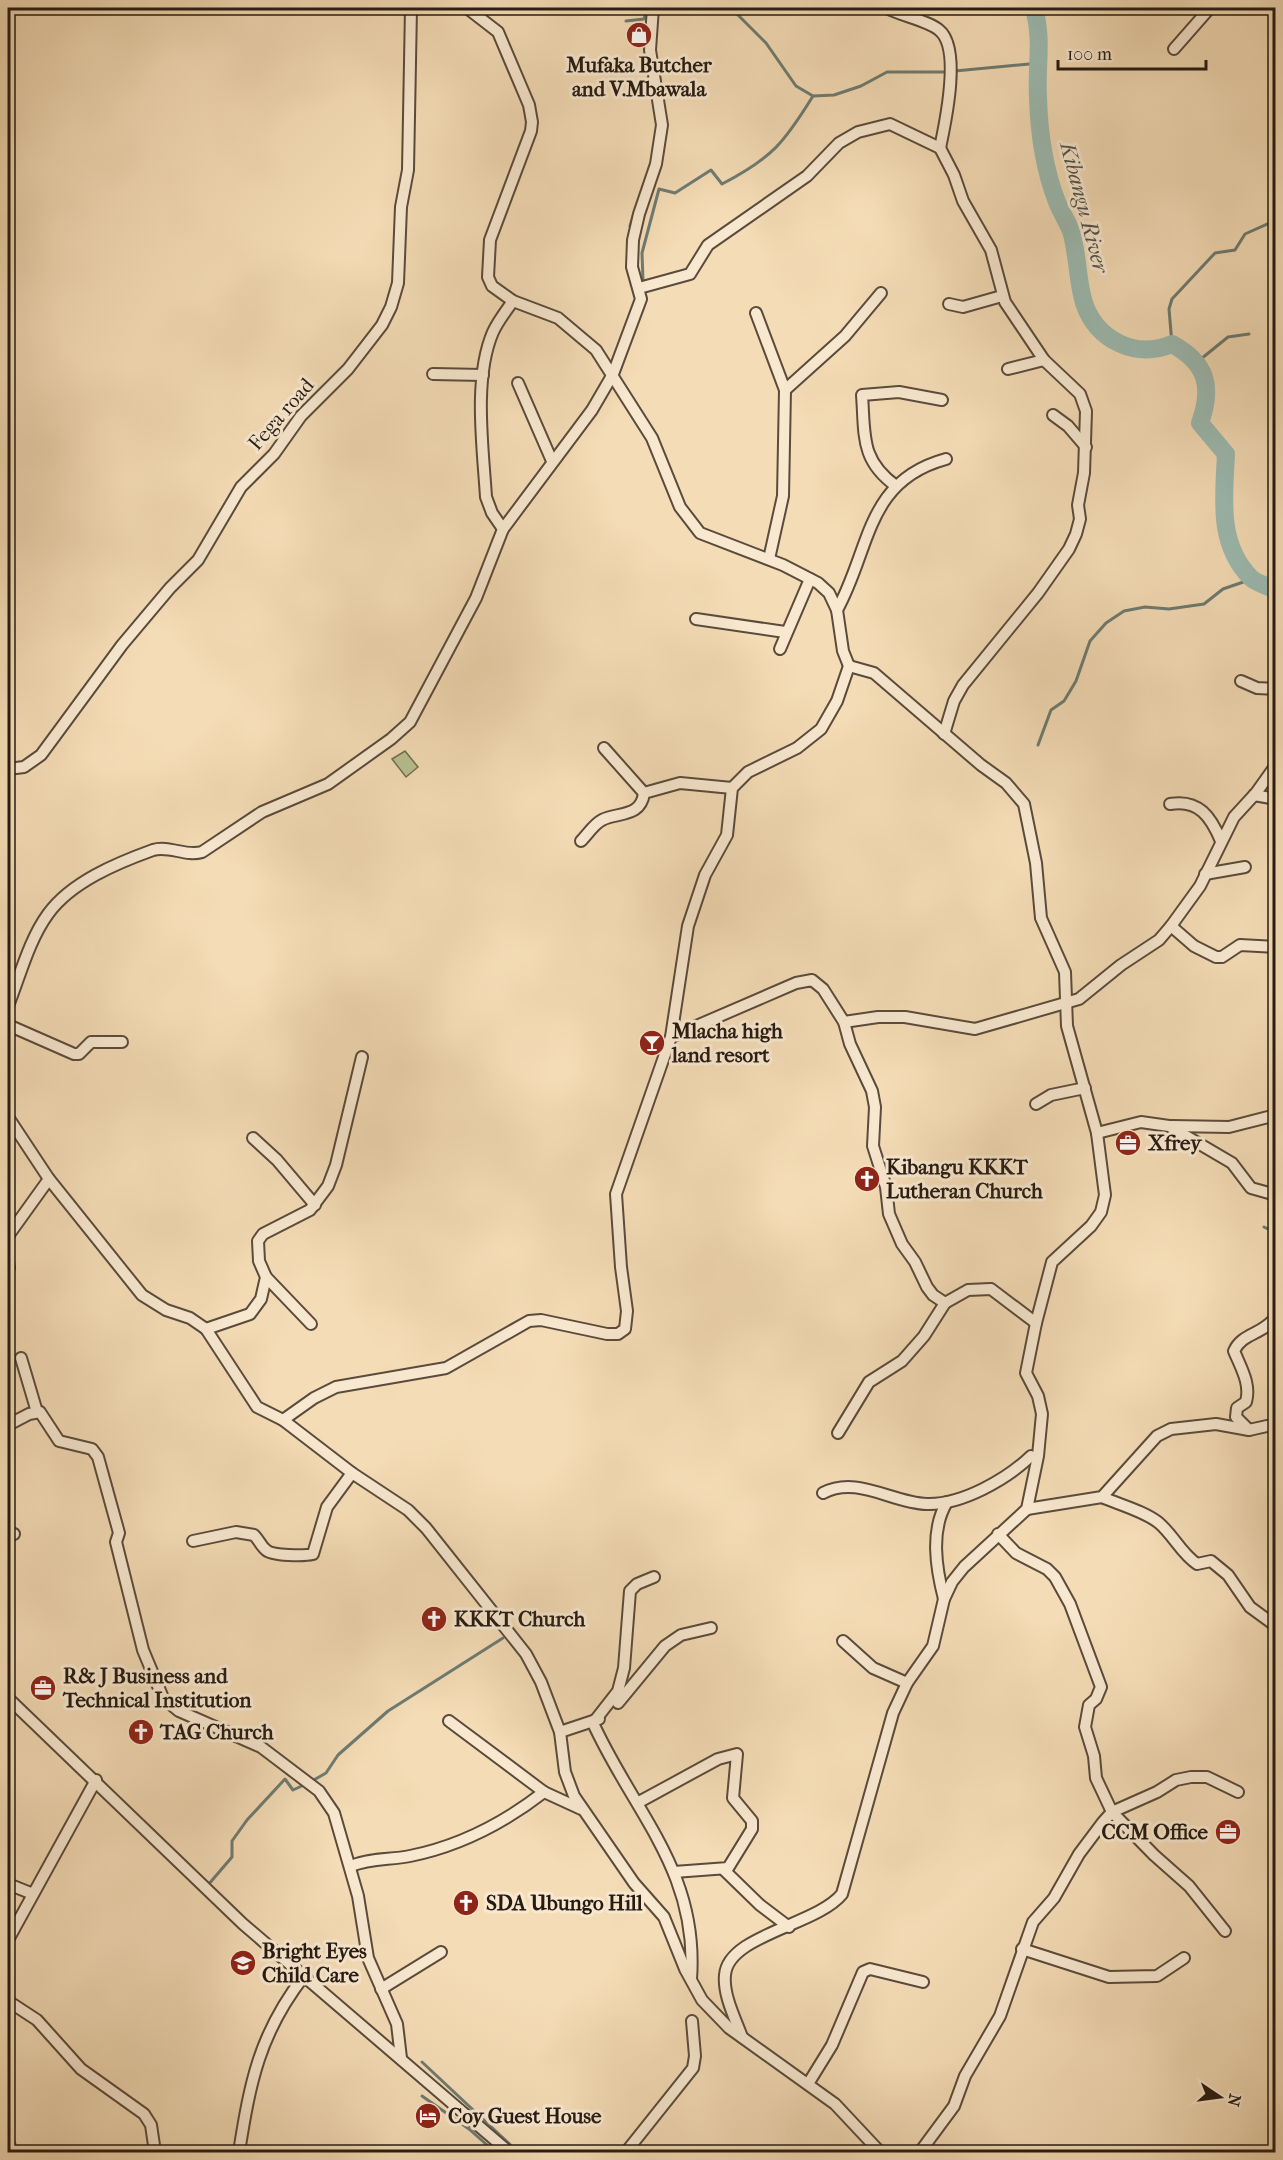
<svg xmlns="http://www.w3.org/2000/svg" width="1283" height="2160" font-family="'IM FELL French Canon',serif">
  <style>
    .green { fill: #b8c190; stroke: #6f6e51; stroke-width: 1.5 }
    .lines { fill: none; stroke-linecap: round; stroke-linejoin: round }
    .stream { stroke: #6d7b72; stroke-width: 3 }
    .river { stroke: #9cbbb2; stroke-width: 18 }
    .minor-casing { stroke: #5a4b3b; stroke-width: 14 }
    .minor { stroke: #f8e8d0; stroke-width: 10 }
    .labels { text-anchor: middle; stroke-width: 6; stroke-linejoin: round; paint-order: stroke }
    .poi-label { font-size: 21px; font-weight: bold; fill: #261b12; stroke: #f8e8d0; text-anchor: start }
    .street-label { font-size: 21px; fill: #261b12; stroke: #f8e8d0 }
    .water-label { font-size: 22px; font-style: italic; fill: #4f534a; stroke: #f8e8d0 }
  </style>
  <rect width="100%" height="100%" fill="#f4dcb6"/>
  <filter id="stains"><feTurbulence type="fractalNoise" baseFrequency=".00333" numOctaves="4"/><feColorMatrix values="0 0 0 0 .2 0 0 0 0 .09 0 0 0 0 .02 0 0 0 .5 -.17"/></filter>
  <radialGradient id="worn" r=".72"><stop offset=".6" stop-color="#630" stop-opacity="0"/><stop offset="1" stop-color="#630" stop-opacity=".3"/></radialGradient>
  <polygon class="green" points="405,751 418,767 406,777 392,759"/>
  <g class="lines">
    <g class="stream">
      <polyline points="731,8 766,43 796,86 813,96 834,95 861,86 887,72 948,72"/>
      <polyline points="626,21 644,19 647,8"/>
      <polyline points="955,71 1040,63"/>
      <polyline points="630,226 635,210"/>
      <path d="M643,280L642,253L659,189L675,193L711,170L722,184C772,158 784,143 813,96"/>
      <polyline points="1172,344 1169,309 1172,299 1215,253 1235,250 1245,234 1276,220"/>
      <polyline points="1196,363 1228,337 1249,334"/>
      <polyline points="1038,745 1051,710 1064,701 1076,681 1090,641 1106,623 1124,611 1145,607 1169,609 1204,604 1223,589 1252,579"/>
      <polyline points="1264,1227 1276,1233"/>
      <polyline points="312,1781 326,1773 338,1755 388,1711 503,1638"/>
      <polyline points="136,1814 163,1840"/>
      <polyline points="208,1885 232,1857 232,1841 247,1820 285,1779 293,1790 306,1784"/>
      <polyline points="422,2062 518,2152"/>
      <polyline points="422,2096 469,2129 495,2152"/>
      <polyline points="8,2125 18,2152"/>
    </g>
    <path class="river" d="M1034,8C1043,41 1036,65 1038,98C1039,132 1045,171 1057,202C1061,212 1067,221 1071,231C1078,254 1077,280 1084,303C1097,341 1136,359 1172,344C1207,363 1213,387 1200,423L1226,454C1224,497 1217,544 1251,578C1256,583 1268,586 1276,590"/>
    <g class="minor-casing">
      <g id="minor">
        <polyline points="467,8 498,32 529,105 532,122 531,131 490,240 488,277 492,286 513,301 558,318 596,350 652,438 680,507 700,533 783,565 818,583 829,593 837,610 843,651 849,666"/>
        <path d="M887,8C902,16 929,21 939,30C962,48 945,124 940,148"/>
        <polyline points="1174,49 1210,8"/>
        <polyline points="639,288 690,274 708,245 807,176 839,143 858,132 890,124 940,148 954,175 963,201 991,250 1005,302 1044,360 1080,394 1086,411 1084,473 1078,505 1080,519 1076,534 1069,549 1038,593 963,685 954,701 944,734"/>
        <polyline points="949,304 963,307 1002,296"/>
        <polyline points="756,313 785,390 783,496 769,559"/>
        <polyline points="1008,369 1044,360"/>
        <polyline points="433,374 483,375"/>
        <polyline points="518,383 552,461"/>
        <polyline points="785,390 845,336 881,293"/>
        <polyline points="1053,415 1068,426 1086,447"/>
        <path d="M896,486C860,460 865,435 862,395L899,392L942,400"/>
        <path d="M503,529L492,513L486,497C483,448 473,378 493,332C498,321 506,311 513,301"/>
        <path d="M837,610C871,549 865,481 946,459"/>
        <polyline points="696,619 785,632"/>
        <polyline points="780,649 810,579"/>
        <polyline points="1241,681 1257,688 1276,689"/>
        <polyline points="604,748 644,793 680,783 732,788"/>
        <polyline points="8,769 24,767 41,755 122,645 170,588 198,560 241,487 274,454 301,416 348,369 382,325 391,307 398,283 401,207 408,170 411,8"/>
        <polyline points="1254,795 1276,799"/>
        <path d="M1170,804C1199,799 1211,817 1221,841"/>
        <path d="M581,841C587,835 594,824 602,820C617,812 641,818 644,793"/>
        <polyline points="1205,874 1245,867"/>
        <polyline points="1171,926 1194,946 1216,957 1222,957 1240,945 1276,947"/>
        <path d="M8,1006C20,976 29,940 48,914C71,882 117,863 153,850C169,845 186,857 202,852L262,812L328,784L391,739L410,722L476,598L503,529L592,410L613,374L641,299L632,267L633,240L639,214L656,164L662,125L650,50L653,8"/>
        <polyline points="844,1022 878,1017 905,1017 975,1029 1079,999 1121,965 1159,940 1171,926 1200,886 1234,817 1256,793 1276,765"/>
        <polyline points="8,1025 74,1054 79,1054 91,1042 122,1042"/>
        <polyline points="671,1037 796,983 812,980 823,989 844,1022 850,1044 872,1091 875,1107 873,1146 886,1187 889,1214 902,1244 915,1262 927,1287 933,1295 945,1303 968,1290 991,1289 1036,1323"/>
        <polyline points="1036,1104 1051,1095 1085,1088"/>
        <polyline points="8,1117 49,1179 142,1295 166,1310 190,1318 206,1329 257,1407 283,1420 352,1473 408,1510 426,1528 526,1654 541,1682 560,1732 565,1772 574,1796 634,1883 664,1917 685,1969 702,2000 729,2028 835,2104 880,2152"/>
        <polyline points="1172,1126 1229,1127 1276,1115"/>
        <polyline points="1097,1133 1141,1122 1169,1126 1232,1163 1251,1188 1276,1195"/>
        <polyline points="253,1138 277,1160 315,1205"/>
        <polyline points="8,1236 49,1179"/>
        <polyline points="8,1261 9,1268"/>
        <polyline points="266,1277 311,1324"/>
        <polyline points="206,1329 250,1314 261,1299 266,1277 259,1261 258,1241 263,1234 310,1210 328,1186 336,1165 362,1057"/>
        <polyline points="21,1358 37,1412"/>
        <polyline points="283,1420 314,1398 336,1387 446,1368 529,1321 541,1320 607,1334 618,1334 625,1329 627,1311 621,1267 616,1194 671,1037 688,926 705,875 727,835 732,788 748,772 797,748 821,729 837,701 849,666"/>
        <polyline points="8,1425 29,1414 40,1412 59,1441 92,1449 98,1457 119,1533 116,1542 143,1650 163,1698 179,1711 261,1747 319,1791 334,1813 358,1896 368,1958 397,2024 401,2058"/>
        <path d="M1249,1430L1236,1417L1237,1408L1246,1402C1251,1384 1241,1368 1234,1351C1242,1333 1262,1335 1276,1317"/>
        <polyline points="838,1433 869,1382 902,1361 924,1336 945,1303"/>
        <path d="M823,1493C857,1475 892,1503 927,1504C962,1505 1007,1479 1031,1456"/>
        <path d="M1102,1497C1120,1505 1144,1511 1159,1523C1174,1536 1181,1553 1197,1564L1211,1561L1228,1575L1250,1607L1276,1626"/>
        <polyline points="1027,1509 1102,1497 1157,1436 1171,1429 1216,1424 1249,1430 1276,1424"/>
        <polyline points="8,1532 14,1534"/>
        <polyline points="998,1534 1016,1553 1047,1569 1055,1577 1070,1604 1101,1687 1096,1699 1089,1705 1085,1727 1094,1756 1096,1778 1112,1812 1154,1855 1189,1886 1225,1931"/>
        <path d="M193,1541L236,1532L254,1535C259,1540 261,1546 266,1550C272,1556 305,1556 313,1554L327,1507L352,1473"/>
        <path d="M654,1577L637,1584L630,1591L624,1668L618,1691L593,1723C634,1813 699,1871 691,1979"/>
        <path d="M944,1599C936,1568 930,1530 947,1502"/>
        <polyline points="843,1641 873,1668 907,1683"/>
        <polyline points="8,1698 243,1924 509,2152"/>
        <polyline points="618,1703 665,1646 681,1635 711,1628"/>
        <polyline points="449,1721 544,1792 581,1809"/>
        <polyline points="560,1732 599,1719"/>
        <polyline points="639,1802 718,1759 737,1754 733,1798 752,1821 752,1829 728,1868 674,1872"/>
        <path d="M351,1866C370,1858 390,1860 410,1856C460,1846 504,1823 544,1792"/>
        <polyline points="724,1870 760,1905 789,1927"/>
        <polyline points="8,1884 33,1894"/>
        <polyline points="8,1940 96,1780"/>
        <polyline points="1022,1949 1109,1977 1157,1976 1184,1958"/>
        <polyline points="381,1989 441,1952"/>
        <polyline points="8,2001 37,2020 81,2069 144,2114 151,2125 155,2152"/>
        <path d="M742,2037C735,2018 723,1995 725,1975C728,1935 817,1925 842,1894L893,1713L907,1683L933,1646L944,1599L952,1582L964,1567L1027,1509L1038,1456L1042,1414L1038,1396L1026,1373L1036,1323L1052,1262L1091,1226L1101,1212L1105,1195L1097,1133L1067,1026L1065,972L1041,918L1036,863L1024,804L1006,783L981,765L874,673L849,666"/>
        <polyline points="808,2084 832,2045 863,1972 870,1969 923,1982"/>
        <path d="M239,2152C250,2083 259,2034 304,1976"/>
        <polyline points="626,2152 693,2068 695,2056 692,2021"/>
        <polyline points="920,2152 954,2106 965,2076 1000,2016 1033,1922 1054,1898 1079,1854 1103,1822 1112,1812 1157,1792 1176,1780 1191,1777 1207,1777 1238,1792"/>
      </g>
    </g>
    <use href="#minor" class="minor"/>
  </g>
  <defs>
    <g id="shop-disc" transform="scale(1.35)"><circle r="9.5" fill="#8f2418" stroke="#f8e8d0"/><path d="M-5-2.5h2.3a2.7 3.5 0 0 1 5.4 0H5L5.5 6h-11ZM-1.5-2.5h3a1.5 2.3 0 0 0-3 0Z" fill="#fff"/></g>
    <g id="bar-disc" transform="scale(1.35)"><circle r="9.5" fill="#8f2418" stroke="#f8e8d0"/><path d="M-6-5H6L.8 .8V4.5H3.5V6h-7V4.5H-.8V.8Z" fill="#fff"/></g>
    <g id="office-disc" transform="scale(1.35)"><circle r="9.5" fill="#8f2418" stroke="#f8e8d0"/><path d="M-6-3h4V-5.5h4V-3h4V5H-6ZM-1-4.5V-3h2v-1.5ZM-6 0V1H6V0Z" fill="#fff"/></g>
    <g id="church-disc" transform="scale(1.35)"><circle r="9.5" fill="#8f2418" stroke="#f8e8d0"/><path d="M-1.2-6h2.4v3.5h3.3v2.4h-3.3V6h-2.4V-.1h-3.3v-2.4h3.3Z" fill="#fff"/></g>
    <g id="school-disc" transform="scale(1.35)"><circle r="9.5" fill="#8f2418" stroke="#f8e8d0"/><path d="M0-5L7-2L0 1L-7-2ZM-4 1L0 2.5L4 1V4Q0 6-4 4Z" fill="#fff"/></g>
    <g id="hotel-disc" transform="scale(1.35)"><circle r="9.5" fill="#8f2418" stroke="#f8e8d0"/><path d="M-6-4.5h1.5V1H6V5H4.5V3h-9V5H-6ZM-4 0a1.8 1.8 0 1 1 3.6 0ZM.5 0V-2.5h3Q6-2.5 6 0Z" fill="#fff"/></g>
  </defs>
  <g fill-rule="evenodd">
    <use href="#shop-disc" x="639" y="35"/>
    <use href="#bar-disc" x="652" y="1043"/>
    <use href="#office-disc" x="1128" y="1143"/>
    <use href="#church-disc" x="867" y="1179"/>
    <use href="#church-disc" x="434" y="1619"/>
    <use href="#office-disc" x="43" y="1688"/>
    <use href="#church-disc" x="141" y="1732"/>
    <use href="#office-disc" x="1228" y="1832"/>
    <use href="#church-disc" x="466" y="1903"/>
    <use href="#school-disc" x="243" y="1963"/>
    <use href="#hotel-disc" x="428" y="2116"/>
  </g>
  <g class="labels">
    <g class="poi-label">
      <text x="639" y="72" text-anchor="middle">Mufaka Butcher<tspan x="639" dy="24">and V.Mbawala</tspan></text>
      <text x="672" y="1038">Mlacha high<tspan x="672" dy="24">land resort</tspan></text>
      <text x="1148" y="1150">Xfrey</text>
      <text x="886" y="1174">Kibangu KKKT<tspan x="886" dy="24">Lutheran Church</tspan></text>
      <text x="454" y="1626">KKKT Church</text>
      <text x="63" y="1683">R&amp; J Business and<tspan x="63" dy="24">Technical Institution</tspan></text>
      <text x="160" y="1739">TAG Church</text>
      <text x="1208" y="1839" text-anchor="end">CCM Office</text>
      <text x="486" y="1910">SDA Ubungo Hill</text>
      <text x="262" y="1958">Bright Eyes<tspan x="262" dy="24">Child Care</tspan></text>
      <text x="448" y="2123">Coy Guest House</text>
    </g>
    <g class="street-label">
      <text transform="translate(281 414) rotate(-49)" y="7">Fega road</text>
    </g>
    <g class="water-label">
      <text transform="translate(1085 207) rotate(75)" y="8">Kibangu River</text>
    </g>
  </g>
  <rect width="1283" height="2160" fill="none" stroke="#f4dcb6" stroke-width="30"/>
  <rect x="9" y="9" width="1265" height="2142" fill="none" stroke="#261b12" stroke-width="3"/>
  <rect x="15" y="15" width="1253" height="2130" fill="none" stroke="#261b12" stroke-width="1.5"/>
  <g transform="translate(1220 2097) rotate(103)" stroke="#f8e8d0" stroke-width="4.5" paint-order="stroke">
  <path d="M0-4.5L10 22L0 15L-10 22Z" fill="#261b12"/>
  <text y="-9" font-size="16" font-weight="bold" text-anchor="middle" fill="#261b12">N</text>
  </g>
  <path d="M1058 60v9h148v-9" fill="none" stroke="#261b12" stroke-width="3"/>
  <text x="1067" y="60" font-size="18" fill="#261b12" stroke="#f8e8d0" stroke-width="4.5" paint-order="stroke">100 m</text>
  <rect width="100%" height="100%" filter="url(#stains)"/>
  <rect width="100%" height="100%" fill="url(#worn)"/>
</svg>
